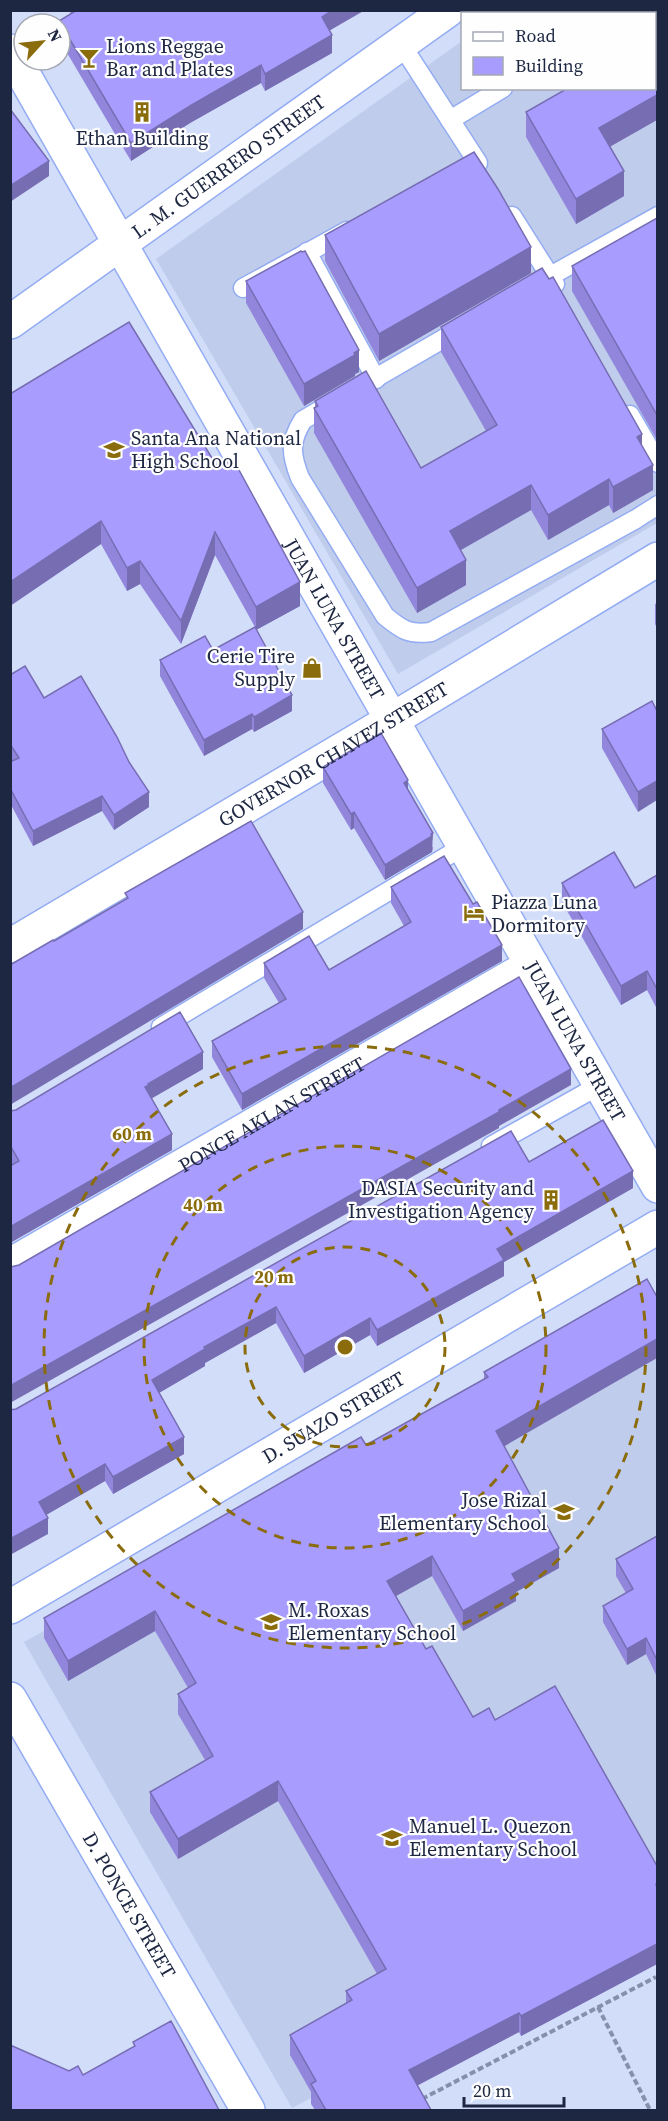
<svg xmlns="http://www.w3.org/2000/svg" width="668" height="2121" font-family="'Source Serif 4',serif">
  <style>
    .built { fill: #c0ccec }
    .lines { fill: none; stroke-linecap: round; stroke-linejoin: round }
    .lane-casing { stroke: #93acf2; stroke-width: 21 }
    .street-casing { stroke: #93acf2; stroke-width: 36 }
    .secondary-casing { stroke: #93acf2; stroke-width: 36 }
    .path { stroke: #8690ac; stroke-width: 4; stroke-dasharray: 6 3; stroke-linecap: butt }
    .lane { stroke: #fff; stroke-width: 18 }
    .street { stroke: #fff; stroke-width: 33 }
    .secondary { stroke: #fff; stroke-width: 33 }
    .wall { fill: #9186db }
    .shaded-wall { fill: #766db2 }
    .building { fill: #a99cff; stroke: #766db2; stroke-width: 1.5 }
    .ring { fill: none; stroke: #8a6c0c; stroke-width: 3; stroke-dasharray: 10 8 }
    .labels { text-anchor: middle; stroke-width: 4.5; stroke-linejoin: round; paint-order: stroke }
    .poi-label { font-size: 20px; fill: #1d2742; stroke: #fefefe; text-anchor: start }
    .street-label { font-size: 20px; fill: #1d2742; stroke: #fefefe }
    .centre { fill: #8a6c0c; stroke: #fefefe; stroke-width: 3 }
    .ring-label { font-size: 18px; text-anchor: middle; font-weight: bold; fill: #8a6c0c; stroke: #fefefe; stroke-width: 4.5; stroke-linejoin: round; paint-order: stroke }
  </style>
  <rect width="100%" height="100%" fill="#d2ddfa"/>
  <g class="built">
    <polygon points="506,10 657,11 657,523 398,674 156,259 462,41 462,88 654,88 654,14 501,13"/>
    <polygon points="657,1291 657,1915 292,2108 24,1642"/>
  </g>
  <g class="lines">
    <g class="lane-casing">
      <g id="lane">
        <polyline points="630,14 635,10"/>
        <polyline points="401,44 478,163 467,169"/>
        <polyline points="450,120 503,88"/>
        <polyline points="512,216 555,284"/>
        <polyline points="307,252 376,379"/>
        <polyline points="243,288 347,231"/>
        <polyline points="527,289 658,216"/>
        <path d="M462,328L303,420C289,442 291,455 300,478L385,616C402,630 409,635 431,632L636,519L658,505"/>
        <polyline points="630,415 658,463"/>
        <polyline points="161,1027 464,846"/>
        <polyline points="491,1146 600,1085"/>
      </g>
    </g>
    <g class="street-casing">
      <g id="street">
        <path id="s1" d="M10,51L658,1186"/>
        <path id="s2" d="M10,946L365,736L658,559"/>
        <path id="s3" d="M10,1265L532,965"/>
        <path id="s4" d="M10,1607L658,1227"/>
      </g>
    </g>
    <g class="secondary-casing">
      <g id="secondary">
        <path id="s5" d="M10,322L448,10"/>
        <path id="s6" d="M10,1699L248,2110"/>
      </g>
    </g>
    <g class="path">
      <polyline points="598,2007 650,2110"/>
      <polyline points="422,2099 656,1977"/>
    </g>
    <use href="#lane" class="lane"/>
    <use href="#street" class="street"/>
    <use href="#secondary" class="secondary"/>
  </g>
  <g class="wall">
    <polygon points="69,10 365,10 329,30 332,53 265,91 261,83 190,123 131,161 60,41 60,24 59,24 59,21 71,14"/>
    <polygon points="566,88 654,88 610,147 624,196 576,224 526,137 526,112 567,89"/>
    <polygon points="657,218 657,440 572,291 572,266"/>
    <polygon points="325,235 531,273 379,361 325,261"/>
    <polygon points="302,252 359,372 355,374 355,376 304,406 246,303 246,281"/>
    <polygon points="129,322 300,606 256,630 292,711 254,732 252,729 204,756 160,676 160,660 213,650 255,627 215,555 181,644 140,584 127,591 101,544 10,606"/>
    <polygon points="441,327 642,446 653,490 613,513 609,505 548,540 531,510 461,550 466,585 417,613 314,433 314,408 315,408 315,401 421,468 486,431 441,352"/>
    <polygon points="657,603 657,628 655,624 655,604"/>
    <polygon points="10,675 44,698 149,807 114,830 102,811 33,846 10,803 10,762 12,762 10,759"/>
    <polygon points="657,711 638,812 602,748 602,729"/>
    <polygon points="323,767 408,791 433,848 432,852 385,880 354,828 351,830 323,783"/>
    <polygon points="657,875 657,1009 647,990 621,1005 562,902 562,883 635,888"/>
    <polygon points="391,887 502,961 242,1110 212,1057 212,1041 279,1003 264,978 264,963 329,970 404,926 391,903"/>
    <polygon points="203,1069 151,1098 172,1150 10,1243 10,1166 12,1165 10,1162 10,1111"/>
    <polygon points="529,1162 633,1188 504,1262 504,1276 377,1346 370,1335 304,1373 276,1323 205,1363 205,1366 159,1393 184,1454 113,1494 105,1481 46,1515 48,1534 16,1409"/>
    <polygon points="647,1279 504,1447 559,1568 516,1592 516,1601 463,1631 432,1576 396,1596 426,1649 473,1717 495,1720 657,1866 657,1964 521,2036 519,2032 417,2085 431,2110 315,2110 311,2104 311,2092 290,2055 290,2035 346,2003 346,1991 377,1974 278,1801 178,1859 150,1812 150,1792 205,1760 178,1714 178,1694 188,1688 155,1631 68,1681 44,1638 44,1618 366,1445 484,1379 484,1372"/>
    <polygon points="657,1536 657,1677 646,1654 627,1665 603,1622 603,1606 626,1593 616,1576 616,1559"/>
    <polygon points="656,1757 657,1757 657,1775 656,1773"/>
  </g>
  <g class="shaded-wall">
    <polygon points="333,10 365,10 322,35 322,17"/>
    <polygon points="332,35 332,53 265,91 265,74"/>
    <polygon points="261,65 261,83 190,123 131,161 131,143 190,106"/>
    <polygon points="657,95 657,120 599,153 599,128"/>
    <polygon points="49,161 49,176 10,202 10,186"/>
    <polygon points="624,171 624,196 576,224 576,199"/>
    <polygon points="531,247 531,273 379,361 379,334"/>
    <polygon points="359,350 359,372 355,374 355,376 304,406 304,384"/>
    <polygon points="642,434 642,459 637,437"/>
    <polygon points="653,465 653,490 613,513 613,487"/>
    <polygon points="609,479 609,505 548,540 548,515"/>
    <polygon points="531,485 531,510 450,556 450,531"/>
    <polygon points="101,521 101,544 10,606 10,582"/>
    <polygon points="215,532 215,555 181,644 181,621"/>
    <polygon points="466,560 466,585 417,613 417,588"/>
    <polygon points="140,561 140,584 127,591 127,568"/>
    <polygon points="300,582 300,606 256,630 256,607"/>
    <polygon points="292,695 292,711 254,732 254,717"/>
    <polygon points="252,714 252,729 204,756 204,740"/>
    <polygon points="408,780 408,796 404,783"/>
    <polygon points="657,781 657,800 638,812 638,792"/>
    <polygon points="149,792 149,807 114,830 114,815"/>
    <polygon points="102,796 102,811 33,846 33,831"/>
    <polygon points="354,812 354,828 351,830 351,814"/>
    <polygon points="433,833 432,852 385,880 385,865"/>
    <polygon points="303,912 303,929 10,1105 10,1088"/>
    <polygon points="502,945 502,961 242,1110 242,1094"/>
    <polygon points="647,971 647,990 621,1005 621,986"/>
    <polygon points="203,1052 203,1069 149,1100 145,1087 148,1084"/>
    <polygon points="571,1069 571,1085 499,1126 499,1128 10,1403 10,1386"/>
    <polygon points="172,1134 172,1150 10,1243 10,1227"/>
    <polygon points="633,1171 633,1188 504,1262 504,1276 377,1346 377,1330 497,1249"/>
    <polygon points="276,1307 276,1323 205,1363 205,1366 152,1397 152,1380 204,1347"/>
    <polygon points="370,1318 370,1335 304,1373 304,1356"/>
    <polygon points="657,1339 657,1358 496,1451 496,1431"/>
    <polygon points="184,1437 184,1454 113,1494 113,1477"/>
    <polygon points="105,1464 105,1481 39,1519 39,1502"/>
    <polygon points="48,1518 48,1534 10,1555 10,1539"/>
    <polygon points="559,1548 559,1568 516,1592 516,1601 463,1631 463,1611 512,1574"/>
    <polygon points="432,1556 432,1576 387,1601 387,1581"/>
    <polygon points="155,1611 155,1631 68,1681 68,1661"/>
    <polygon points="646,1638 646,1654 627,1665 627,1649"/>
    <polygon points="278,1781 278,1801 178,1859 178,1839"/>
    <polygon points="657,1944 657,1964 521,2036 521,2016"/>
    <polygon points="519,2013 519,2032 409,2090 409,2070"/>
  </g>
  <g class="building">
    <polygon points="77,10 333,10 322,17 332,35 265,74 261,65 190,106 131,143 59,21"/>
    <polygon points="653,10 657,10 657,95 599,128 624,171 576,199 526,112 568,88 654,88 654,14 647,14"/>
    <polygon points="10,109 49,161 10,186"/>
    <polygon points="474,152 498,189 531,247 379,334 325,235"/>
    <polygon points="657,218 657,415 572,266"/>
    <polygon points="301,251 302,252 305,251 359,350 354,353 355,355 304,384 246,281"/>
    <polygon points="542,268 549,279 553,277 642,434 637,437 653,465 613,487 609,479 548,515 531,485 450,531 466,560 417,588 314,408 318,406 315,401 366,371 421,468 497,425 441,327"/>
    <polygon points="129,322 218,468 233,459 300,582 256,607 215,532 181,621 140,561 127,568 101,521 10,582 10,394"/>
    <polygon points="255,627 292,695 254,717 252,714 204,740 160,660 205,636 213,650"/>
    <polygon points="25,666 44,698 81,676 117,737 129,762 149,792 114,815 102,796 33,831 10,788 10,762 19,758 10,744 10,675"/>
    <polygon points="652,701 657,711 657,781 638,792 602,729"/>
    <polygon points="381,733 408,780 404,783 433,833 431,834 432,836 385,865 354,812 351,814 323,767"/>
    <polygon points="251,821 303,912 10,1088 10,965 53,940 54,941 128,898 125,893"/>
    <polygon points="614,852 635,888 657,875 657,989 647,971 621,986 562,883"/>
    <polygon points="444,856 473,904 477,902 502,945 242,1094 212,1041 286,999 264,963 309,936 329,970 411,922 391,887"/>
    <polygon points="519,977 571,1069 499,1110 499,1112 10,1386 10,1267 19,1265"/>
    <polygon points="180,1012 203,1052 148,1084 149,1085 145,1087 172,1134 10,1227 10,1166 19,1161 10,1145 10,1111 16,1110"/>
    <polygon points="603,1120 633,1171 497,1249 504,1260 377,1330 370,1318 304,1356 276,1307 204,1347 205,1349 152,1380 184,1437 113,1477 105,1464 39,1502 48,1518 10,1539 10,1410 16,1409 511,1131 529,1162"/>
    <polygon points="647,1279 657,1297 657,1339 496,1431 559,1548 512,1574 516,1581 463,1611 432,1556 387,1581 426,1649 432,1646 473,1717 489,1708 495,1720 555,1686 657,1866 657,1883 656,1884 657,1888 657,1944 521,2016 519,2013 409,2070 431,2110 326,2110 311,2084 316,2081 290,2035 352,2000 346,1991 386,1969 278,1781 178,1839 150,1792 213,1756 178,1694 196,1683 155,1611 68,1661 44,1618 361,1437 366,1445 488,1377 484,1372"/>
    <polygon points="657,1536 657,1660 646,1638 627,1649 603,1606 633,1589 616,1559"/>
    <polygon points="171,2021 219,2110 10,2110 10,2045 69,2071 78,2066 83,2075 135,2046 133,2042"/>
  </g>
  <g class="ring">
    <circle cx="345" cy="1347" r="100"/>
    <circle cx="345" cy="1347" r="201"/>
    <circle cx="345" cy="1347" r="301"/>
  </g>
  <defs>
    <g id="bar-bare" transform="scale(1.62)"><path d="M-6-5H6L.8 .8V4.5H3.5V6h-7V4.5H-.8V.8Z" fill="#8a6c0c" stroke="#fefefe" stroke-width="2.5" paint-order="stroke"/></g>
    <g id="building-bare" transform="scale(1.62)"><path d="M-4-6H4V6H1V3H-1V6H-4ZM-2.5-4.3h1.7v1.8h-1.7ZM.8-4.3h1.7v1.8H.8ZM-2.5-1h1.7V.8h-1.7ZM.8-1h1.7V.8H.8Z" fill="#8a6c0c" stroke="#fefefe" stroke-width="2.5" paint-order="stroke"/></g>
    <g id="school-bare" transform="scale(1.62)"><path d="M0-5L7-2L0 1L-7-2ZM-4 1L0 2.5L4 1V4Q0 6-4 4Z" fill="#8a6c0c" stroke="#fefefe" stroke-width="2.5" paint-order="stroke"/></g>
    <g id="shop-bare" transform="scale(1.62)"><path d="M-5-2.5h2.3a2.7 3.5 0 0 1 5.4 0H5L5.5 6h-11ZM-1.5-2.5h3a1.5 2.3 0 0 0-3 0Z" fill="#8a6c0c" stroke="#fefefe" stroke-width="2.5" paint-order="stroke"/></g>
    <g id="hotel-bare" transform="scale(1.62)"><path d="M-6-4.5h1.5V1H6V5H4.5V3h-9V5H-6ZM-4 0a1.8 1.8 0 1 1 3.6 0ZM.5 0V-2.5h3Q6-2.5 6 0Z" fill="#8a6c0c" stroke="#fefefe" stroke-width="2.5" paint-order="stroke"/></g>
  </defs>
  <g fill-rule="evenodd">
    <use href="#bar-bare" x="89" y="58"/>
    <use href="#building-bare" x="142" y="112"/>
    <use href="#school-bare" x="114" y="450"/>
    <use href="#shop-bare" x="312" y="668"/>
    <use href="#hotel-bare" x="474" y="913"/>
    <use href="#building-bare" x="551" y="1200"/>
    <use href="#school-bare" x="564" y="1512"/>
    <use href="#school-bare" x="271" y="1622"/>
    <use href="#school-bare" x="392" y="1838"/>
  </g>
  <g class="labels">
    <g class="poi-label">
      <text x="106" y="53">Lions Reggae<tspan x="106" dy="23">Bar and Plates</tspan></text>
      <text x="142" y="145" text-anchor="middle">Ethan Building</text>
      <text x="131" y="445">Santa Ana National<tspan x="131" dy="23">High School</tspan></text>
      <text x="295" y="663" text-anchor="end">Cerie Tire<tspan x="295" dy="23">Supply</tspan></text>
      <text x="491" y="909">Piazza Luna<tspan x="491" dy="23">Dormitory</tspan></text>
      <text x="534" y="1195" text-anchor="end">DASIA Security and<tspan x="534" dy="23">Investigation Agency</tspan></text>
      <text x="547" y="1507" text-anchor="end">Jose Rizal<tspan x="547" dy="23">Elementary School</tspan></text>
      <text x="288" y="1617">M. Roxas<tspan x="288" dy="23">Elementary School</tspan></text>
      <text x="409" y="1833">Manuel L. Quezon<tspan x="409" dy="23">Elementary School</tspan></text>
    </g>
    <g class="street-label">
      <text dy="7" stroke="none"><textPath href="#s5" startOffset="268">L. M. GUERRERO STREET</textPath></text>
      <text dy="7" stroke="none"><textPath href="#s1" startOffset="654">JUAN LUNA STREET</textPath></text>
      <text dy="7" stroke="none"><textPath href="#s2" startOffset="376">GOVERNOR CHAVEZ STREET</textPath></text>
      <text dy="7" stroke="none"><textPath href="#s1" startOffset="1140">JUAN LUNA STREET</textPath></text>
      <text dy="7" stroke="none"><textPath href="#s3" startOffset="302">PONCE AKLAN STREET</textPath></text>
      <text dy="7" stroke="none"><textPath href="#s4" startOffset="375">D. SUAZO STREET</textPath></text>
      <text dy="7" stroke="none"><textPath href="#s6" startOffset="238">D. PONCE STREET</textPath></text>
    </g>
  </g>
  <circle cx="345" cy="1347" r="9" class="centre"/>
  <g class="ring-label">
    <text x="132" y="1140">60 m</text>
    <text x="203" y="1211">40 m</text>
    <text x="274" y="1283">20 m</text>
  </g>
  <rect width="668" height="2121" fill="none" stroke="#1d2742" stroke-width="24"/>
  <rect x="461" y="12" width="195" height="78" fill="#fefefe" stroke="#a4a8b3" stroke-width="1.5"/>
  <rect x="473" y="32" width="30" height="9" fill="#ffffff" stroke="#a4a8b3" stroke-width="1.5"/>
  <text x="515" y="42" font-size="18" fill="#1d2742">Road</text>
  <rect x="473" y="57" width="30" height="18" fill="#a99cff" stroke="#a4a8b3" stroke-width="1.5"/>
  <text x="515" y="72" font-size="18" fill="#1d2742">Building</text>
  <g transform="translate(42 42) rotate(63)"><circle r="28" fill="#fefefe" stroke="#a4a8b3" stroke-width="1.5"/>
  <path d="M0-4.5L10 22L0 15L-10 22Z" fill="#8a6c0c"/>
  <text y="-9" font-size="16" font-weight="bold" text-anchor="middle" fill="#1d2742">N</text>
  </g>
  <path d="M464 2097v9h100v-9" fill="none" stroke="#1d2742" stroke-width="3"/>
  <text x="473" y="2097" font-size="18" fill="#1d2742" stroke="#fefefe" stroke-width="4.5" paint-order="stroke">20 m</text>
</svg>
